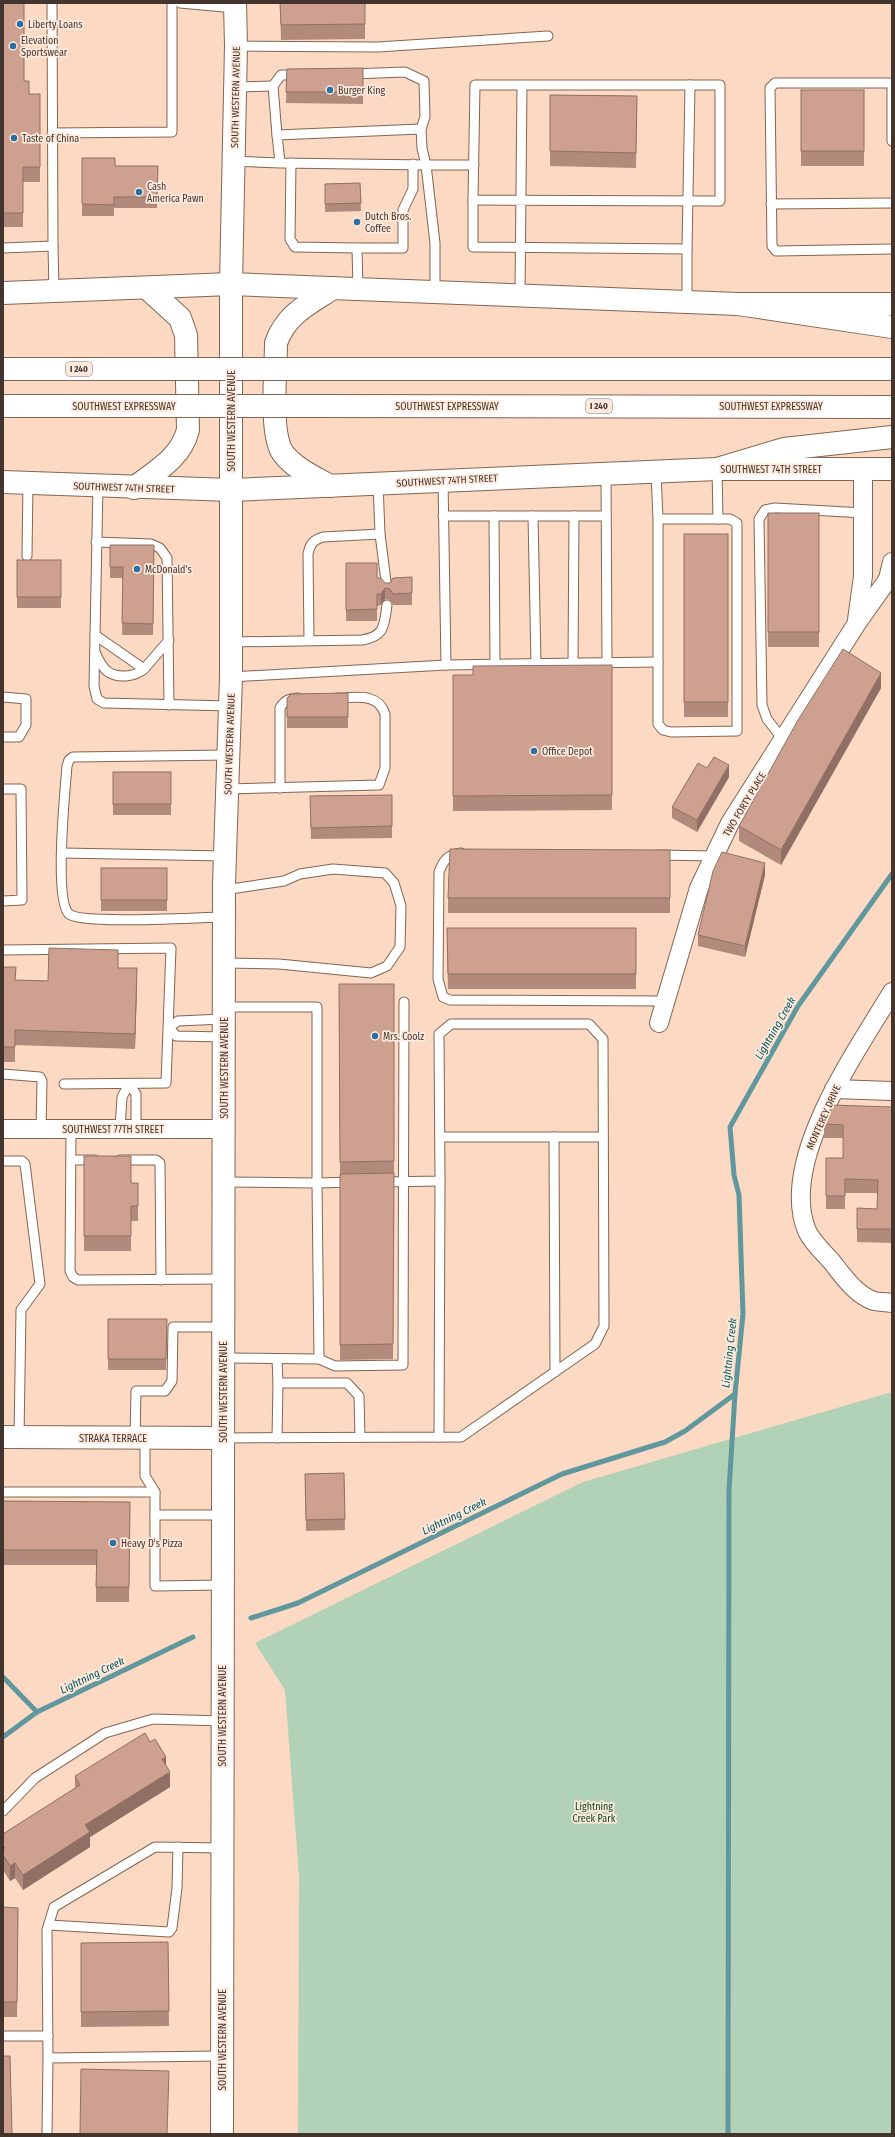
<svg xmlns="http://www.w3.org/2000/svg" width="895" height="2137" font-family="'Fira Sans Condensed',sans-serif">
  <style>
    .green { fill: #b2d2b7 }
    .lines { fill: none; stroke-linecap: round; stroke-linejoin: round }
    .stream { stroke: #60989e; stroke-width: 5 }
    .lane-casing { stroke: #836552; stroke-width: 11 }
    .street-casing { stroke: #836552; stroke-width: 20 }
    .secondary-casing { stroke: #836552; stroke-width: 24 }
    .highway-casing { stroke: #836552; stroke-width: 24 }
    .lane { stroke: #fff; stroke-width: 9 }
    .street { stroke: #fff; stroke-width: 18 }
    .secondary { stroke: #fff; stroke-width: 22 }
    .highway { stroke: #fff; stroke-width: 22 }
    .highway-bridge-casing { stroke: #836552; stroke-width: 24; stroke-linecap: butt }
    .highway-bridge { stroke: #fff; stroke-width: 22 }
    .wall { fill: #b18a7b }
    .shaded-wall { fill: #907064 }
    .building { fill: #cea08f; stroke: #907064 }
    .poi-dot { fill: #2970a4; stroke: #fee9dc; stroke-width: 1.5 }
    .labels { text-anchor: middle; stroke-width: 3.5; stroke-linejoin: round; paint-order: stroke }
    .shield { fill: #fee9dc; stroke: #7b6b62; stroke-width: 1 }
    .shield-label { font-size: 9px; font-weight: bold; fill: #43352d }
    .poi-label { font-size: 10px; fill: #43352d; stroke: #fee9dc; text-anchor: start }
    .street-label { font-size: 10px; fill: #43352d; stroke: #fee9dc }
    .park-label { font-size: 10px; fill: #003f19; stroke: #fee9dc }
    .water-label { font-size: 11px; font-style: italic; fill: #025860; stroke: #fee9dc }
  </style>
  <rect width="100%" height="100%" fill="#fbd9c3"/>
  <polygon class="green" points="892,1392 892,2134 298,2134 299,1876 285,1690 255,1643 583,1482"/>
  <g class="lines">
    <g class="stream">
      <polyline points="251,1618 298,1603 562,1474 665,1442 685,1431 735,1394"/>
      <polyline points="3,1677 37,1712"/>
      <polyline points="3,1737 37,1712 193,1637"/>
      <polyline points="728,2134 729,1490 735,1394 743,1314 739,1195 734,1175 730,1127 798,1006 892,874"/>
    </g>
    <g class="lane-casing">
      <g id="lane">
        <polyline points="52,3 53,246"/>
        <polyline points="180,3 235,8"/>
        <polyline points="236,46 378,47 548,36"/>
        <polyline points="351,74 405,72 424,81 425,117 421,129"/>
        <polyline points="235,87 273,86"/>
        <polyline points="52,133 172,132 172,3"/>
        <polyline points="277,135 273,86 281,75 299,75"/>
        <polyline points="892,141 892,83 775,83 770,88 772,246 776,251 892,249"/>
        <polyline points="233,161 280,163 277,135 421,129 422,148 426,165 280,163"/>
        <polyline points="291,163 290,239 295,247 357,248 358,289"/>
        <polyline points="473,200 473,247 687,249 687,302"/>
        <polyline points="771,204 892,203"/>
        <polyline points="3,248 53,246 54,291"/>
        <polyline points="357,248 403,248 403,210 413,189 413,164"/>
        <polyline points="687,249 690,85"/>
        <polyline points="435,292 435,243 426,165 474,165"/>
        <path d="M520,295C521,225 521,155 522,85H720V201L473,200L475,85H522"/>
        <polyline points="717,469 718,519"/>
        <polyline points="606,472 607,663"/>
        <polyline points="656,472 658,519 658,724 663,730 671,732 737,731 737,523 730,519 658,519"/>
        <polyline points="443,480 446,665"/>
        <polyline points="378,483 380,534 387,589"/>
        <polyline points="98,486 94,686 97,699 104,703 230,706"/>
        <polyline points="443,516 606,516"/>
        <polyline points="494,516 495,665"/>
        <polyline points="533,516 536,664"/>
        <polyline points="96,542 151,544 160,548 167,558 169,705"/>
        <polyline points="27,556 28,483"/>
        <polyline points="95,635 144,669 169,640"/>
        <path d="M309,640L308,554C310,544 313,540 323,537L380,534"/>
        <path d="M231,642L362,640C385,636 384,626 387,605"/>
        <path d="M95,652C98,659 101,666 107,671C117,679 135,677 144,669"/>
        <polyline points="573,664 574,516"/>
        <polyline points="231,677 446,665 658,662"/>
        <polyline points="3,697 26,699 26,725 19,737 3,737"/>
        <polyline points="784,741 767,719 762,705 759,519 765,510 775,508 864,513"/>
        <path d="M280,788V708C285,700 288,699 298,698"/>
        <polyline points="3,789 21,789 22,900 3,901"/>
        <path d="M227,789L379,785L385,768V714C378,692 355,698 337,698"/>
        <polyline points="62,853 225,856"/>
        <path d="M461,853C448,855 444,859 439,872L438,979L443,997L450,1000L665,1001"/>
        <polyline points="658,855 714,856"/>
        <polyline points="224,890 284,881 300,874 333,869 385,873 394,883 401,906 400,947 387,966 371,973 279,964 224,963"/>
        <path d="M224,917C200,917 82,925 69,914C54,900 65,791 67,766L69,760L73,757L228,755"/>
        <polyline points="3,950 171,948 166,1083 64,1084"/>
        <polyline points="224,1007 317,1007 317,1183 353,1182"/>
        <polyline points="224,1019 178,1021 169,1027 176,1036 224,1037"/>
        <polyline points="3,1074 40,1077 42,1081 41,1129"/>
        <polyline points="71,1129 70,1271 73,1277 78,1280 223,1279"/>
        <polyline points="120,1129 122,1097 129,1084 136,1094 136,1129"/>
        <polyline points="440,1137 603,1137"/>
        <polyline points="554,1137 555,1372"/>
        <polyline points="71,1160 95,1160"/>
        <polyline points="120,1160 156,1160 160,1163 161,1280"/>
        <polyline points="3,1161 22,1161 25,1164 40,1284 21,1310 19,1437"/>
        <polyline points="223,1358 319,1359 317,1183 224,1182"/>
        <polyline points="277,1359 278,1383"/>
        <polyline points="319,1359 335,1366 403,1365 404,1002"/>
        <polyline points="439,1437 440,1181"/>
        <polyline points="135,1438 136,1391 165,1391 172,1381 173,1327 223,1327"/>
        <polyline points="145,1438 145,1476 155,1492"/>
        <polyline points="223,1438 461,1437 595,1344 604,1326 603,1039 589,1024 451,1024 439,1034 440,1181 381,1182"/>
        <polyline points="277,1438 278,1383 347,1383 359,1396 360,1437"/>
        <polyline points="3,1492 155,1492 155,1586 222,1585"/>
        <polyline points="155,1515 222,1515"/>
        <polyline points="3,1811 35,1778 105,1733 153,1719 222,1721"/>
        <polyline points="49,1925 169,1932 172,1928 177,1888 178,1847"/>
        <polyline points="3,2036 48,2036"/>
        <polyline points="48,2058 47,1930 54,1907 155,1847 222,1848"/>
        <polyline points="47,2134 48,2058 222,2056"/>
      </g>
    </g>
    <g class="street-casing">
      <g id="street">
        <polyline points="857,620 863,576 863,469"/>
        <path d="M892,992C857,1051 778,1161 807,1231C812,1242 824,1253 832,1262C843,1276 856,1295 874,1301C879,1302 886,1302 892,1303"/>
        <polyline points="659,1023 699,888 730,823 857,623 888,579 892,562"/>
        <polyline points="834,1089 892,1091"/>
        <polyline points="3,1129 224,1129"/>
      </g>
    </g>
    <g class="secondary-casing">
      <g id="secondary">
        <polyline points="3,293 231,284 738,304 892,304"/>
        <polyline points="3,482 231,490 717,469 892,469"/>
        <path d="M330,486C314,477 290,466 281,450C270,427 276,370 276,343C286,314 309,304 333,288"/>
        <path d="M134,488C156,471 181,458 188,430L186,335L180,318L147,288"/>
        <polyline points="3,1437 222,1438"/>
        <polyline points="222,2134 224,884 231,677 231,284 236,46 235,3"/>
      </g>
    </g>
    <g class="highway-casing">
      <g id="highway">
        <polyline points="738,304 892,327"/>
        <polyline points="3,369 156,369"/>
        <polyline points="307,369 892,369"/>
        <polyline points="3,406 155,406"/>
        <polyline points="306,406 892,407"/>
        <polyline points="717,469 784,449 892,437"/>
      </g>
    </g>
    <use href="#lane" class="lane"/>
    <use href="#street" class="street"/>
    <use href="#secondary" class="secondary"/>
    <use href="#highway" class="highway"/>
    <g class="highway-bridge-casing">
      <g id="highway-bridge">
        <polyline points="156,369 307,369"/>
        <polyline points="155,406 306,406"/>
      </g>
    </g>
    <use href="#highway-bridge" class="highway-bridge"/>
  </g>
  <g class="wall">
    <polygon points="3,3 24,81 29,94 40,94 40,182 23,182 23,227 3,227"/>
    <polygon points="280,3 365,3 365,39 281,40"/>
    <polygon points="363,68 363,104 286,103 287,69"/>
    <rect x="801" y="90" width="63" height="76"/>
    <polygon points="550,95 637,96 636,168 550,166"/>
    <polygon points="82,158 115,166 158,166 157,208 114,208 114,216 82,216"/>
    <polygon points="360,183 361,211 325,212 325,184"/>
    <rect x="768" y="513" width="51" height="134"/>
    <rect x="684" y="534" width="44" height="183"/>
    <polygon points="110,545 154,545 153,635 122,635 123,578 110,578"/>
    <rect x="17" y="560" width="44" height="48"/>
    <polygon points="346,563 385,583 390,583 412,577 412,605 393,605 390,600 385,599 381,605 377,606 377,621 346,621"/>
    <polygon points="612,665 612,810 453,811 453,675 473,675"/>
    <polygon points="881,688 781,865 739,841 739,826"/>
    <polygon points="348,693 348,728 287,728 287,698"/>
    <polygon points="707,768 729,777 697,832 672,818 672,807"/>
    <rect x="113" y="772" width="58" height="43"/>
    <polygon points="392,795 392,838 311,839 310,796"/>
    <polygon points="670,850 670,913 448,913 448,898"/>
    <rect x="101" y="868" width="66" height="43"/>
    <polygon points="765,875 745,957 698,946 698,935"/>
    <polygon points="636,928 636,989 448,989 447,943"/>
    <polygon points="3,967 16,980 48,981 118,968 137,983 135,1049 15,1045 15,1062 3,1062"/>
    <polygon points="339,984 394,984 394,1176 393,1359 340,1360 340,1174"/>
    <polygon points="892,1107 892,1243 857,1242 857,1208 877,1209 878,1193 845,1193 845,1209 826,1209 826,1158 843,1158 843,1138 824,1138 824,1124"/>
    <polygon points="84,1156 131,1183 138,1183 138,1221 131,1221 131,1251 84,1251"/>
    <polygon points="108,1319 167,1319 166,1370 108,1370"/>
    <polygon points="344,1473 345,1530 306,1531 305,1474"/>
    <polygon points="3,1501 130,1502 129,1602 96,1602 96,1565 3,1565"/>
    <polygon points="166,1765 170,1787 90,1837 90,1847 23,1890 15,1878 10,1881 3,1870 3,1834 75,1788 75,1776"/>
    <polygon points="3,1907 18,1908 17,2017 3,2017"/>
    <polygon points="168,1942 169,2026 81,2027 81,1943"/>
  </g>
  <g class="shaded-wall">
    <polygon points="385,588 385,599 381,605 381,594"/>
    <polygon points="881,673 881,688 781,865 781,850"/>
    <polygon points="729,765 729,777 697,832 697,820"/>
    <polygon points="765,863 765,875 745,957 745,946"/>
    <polygon points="137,968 137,983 135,1049 135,1034"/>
    <polygon points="166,1757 166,1772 162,1759"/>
    <polygon points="170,1772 170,1787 90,1837 90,1847 23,1890 23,1875 85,1825"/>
    <polygon points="15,1863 15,1878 10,1881 10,1866"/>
  </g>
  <g class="building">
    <polygon points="3,3 24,3 24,81 29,81 29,94 40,94 40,167 23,167 23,213 3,213"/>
    <polygon points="280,3 365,3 365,24 281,25"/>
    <polygon points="363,68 363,92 286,92 287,69"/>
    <rect x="801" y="90" width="63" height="61"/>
    <polygon points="550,95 637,96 636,153 550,151"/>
    <polygon points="82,158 115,158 115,166 158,166 157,197 114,197 114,205 82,204"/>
    <polygon points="360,183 361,203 325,204 325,184"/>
    <rect x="768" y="513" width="51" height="119"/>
    <rect x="684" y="534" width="44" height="168"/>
    <polygon points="110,545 154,545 153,624 122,623 123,567 110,567"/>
    <rect x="17" y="560" width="44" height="37"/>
    <polygon points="346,563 377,563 377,578 381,578 385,583 390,583 393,578 412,577 412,593 393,594 390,589 385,588 381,594 377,594 377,609 346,610"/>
    <polygon points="843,649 881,673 781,850 739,826 798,720"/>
    <polygon points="612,665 612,795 453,796 453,675 473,675 473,666"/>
    <polygon points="348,693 348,717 287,717 287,698 291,694"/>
    <polygon points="714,757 729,765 697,820 672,807 698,763 707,768"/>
    <rect x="113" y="772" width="58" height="32"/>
    <polygon points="392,795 392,826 311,828 310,796"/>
    <polygon points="450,849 670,850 670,898 448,898"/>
    <polygon points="722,852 765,863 745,946 698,935 713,871"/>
    <rect x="101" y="868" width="66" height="32"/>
    <polygon points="447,928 636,928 636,974 448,974"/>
    <polygon points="49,948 118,950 118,968 137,968 135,1034 15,1030 15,1047 3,1047 3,967 16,967 15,980 48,981"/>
    <polygon points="339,984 394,984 394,1161 340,1162"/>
    <polygon points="832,1105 892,1107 892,1229 857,1229 857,1208 877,1209 878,1180 845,1179 845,1196 826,1196 826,1158 843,1158 843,1125 824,1124"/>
    <polygon points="84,1156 131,1156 131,1183 138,1183 138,1206 131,1206 131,1236 84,1236"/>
    <polygon points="394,1173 393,1344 340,1345 340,1174"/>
    <polygon points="108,1319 167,1319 166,1359 108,1359"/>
    <polygon points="344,1473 345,1519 306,1520 305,1474"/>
    <polygon points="3,1501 130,1502 129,1587 96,1587 97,1550 3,1550"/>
    <polygon points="145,1733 150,1742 155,1739 166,1757 162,1759 170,1772 85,1825 90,1832 23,1875 15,1863 10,1866 3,1855 3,1849 5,1848 3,1846 3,1834 80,1785 75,1776"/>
    <polygon points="3,1907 18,1908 17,2002 3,2002"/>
    <polygon points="168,1942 169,2011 81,2012 81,1943"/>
    <polygon points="3,2056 10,2056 12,2134 3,2134"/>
    <polygon points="81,2069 169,2071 167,2134 80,2134"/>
  </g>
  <g class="poi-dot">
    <circle cx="20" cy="24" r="4"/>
    <circle cx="13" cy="46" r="4"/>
    <circle cx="330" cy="90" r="4"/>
    <circle cx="14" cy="138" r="4"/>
    <circle cx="139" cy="192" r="4"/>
    <circle cx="357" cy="222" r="4"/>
    <circle cx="137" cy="569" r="4"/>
    <circle cx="534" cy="751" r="4"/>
    <circle cx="375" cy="1036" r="4"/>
    <circle cx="113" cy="1543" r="4"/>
  </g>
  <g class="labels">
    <g class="shield">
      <rect x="66" y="362" width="26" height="14" rx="3"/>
      <rect x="586" y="399" width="26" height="14" rx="3"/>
    </g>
    <g class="shield-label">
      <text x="79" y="372">I 240</text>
      <text x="599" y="409">I 240</text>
    </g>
    <g class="poi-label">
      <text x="28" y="28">Liberty Loans</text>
      <text x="21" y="44">Elevation<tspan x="21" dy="12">Sportswear</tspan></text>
      <text x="338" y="94">Burger King</text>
      <text x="22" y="142">Taste of China</text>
      <text x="147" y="190">Cash<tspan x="147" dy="12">America Pawn</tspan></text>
      <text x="365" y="220">Dutch Bros.<tspan x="365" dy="12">Coffee</tspan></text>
      <text x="145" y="573">McDonald's</text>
      <text x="542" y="755">Office Depot</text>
      <text x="383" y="1040">Mrs. Coolz</text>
      <text x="121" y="1547">Heavy D's Pizza</text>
    </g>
    <g class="street-label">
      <text transform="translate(235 97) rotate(-89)" y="4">SOUTH WESTERN AVENUE</text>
      <text x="124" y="410">SOUTHWEST EXPRESSWAY</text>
      <text x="447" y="410">SOUTHWEST EXPRESSWAY</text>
      <text x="771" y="410">SOUTHWEST EXPRESSWAY</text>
      <text transform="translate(231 421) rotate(-90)" y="4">SOUTH WESTERN AVENUE</text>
      <text x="771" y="473">SOUTHWEST 74TH STREET</text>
      <text transform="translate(447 480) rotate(-3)" y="4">SOUTHWEST 74TH STREET</text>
      <text transform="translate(124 487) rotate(2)" y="4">SOUTHWEST 74TH STREET</text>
      <text transform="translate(229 744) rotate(-88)" y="4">SOUTH WESTERN AVENUE</text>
      <text transform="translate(744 804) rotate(-59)" y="4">TWO FORTY PLACE</text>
      <text transform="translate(224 1068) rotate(-90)" y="4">SOUTH WESTERN AVENUE</text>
      <text transform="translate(823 1117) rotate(-66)" y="4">MONTEREY DRIVE</text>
      <text x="113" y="1133">SOUTHWEST 77TH STREET</text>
      <text transform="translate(223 1392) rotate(-90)" y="4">SOUTH WESTERN AVENUE</text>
      <text x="113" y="1442">STRAKA TERRACE</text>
      <text transform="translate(222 1716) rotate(-90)" y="4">SOUTH WESTERN AVENUE</text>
      <text transform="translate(222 2040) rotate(-90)" y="4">SOUTH WESTERN AVENUE</text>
    </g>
    <g class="park-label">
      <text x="594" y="1810">Lightning<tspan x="594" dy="12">Creek Park</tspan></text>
    </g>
    <g class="water-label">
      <text transform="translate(775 1028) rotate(-60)" y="4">Lightning Creek</text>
      <text transform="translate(729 1353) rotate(-84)" y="4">Lightning Creek</text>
      <text transform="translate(454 1516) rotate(-26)" y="4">Lightning Creek</text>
      <text transform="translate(92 1675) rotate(-26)" y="4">Lightning Creek</text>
    </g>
  </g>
  <rect width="895" height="2137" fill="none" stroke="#43352d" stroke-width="8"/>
</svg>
